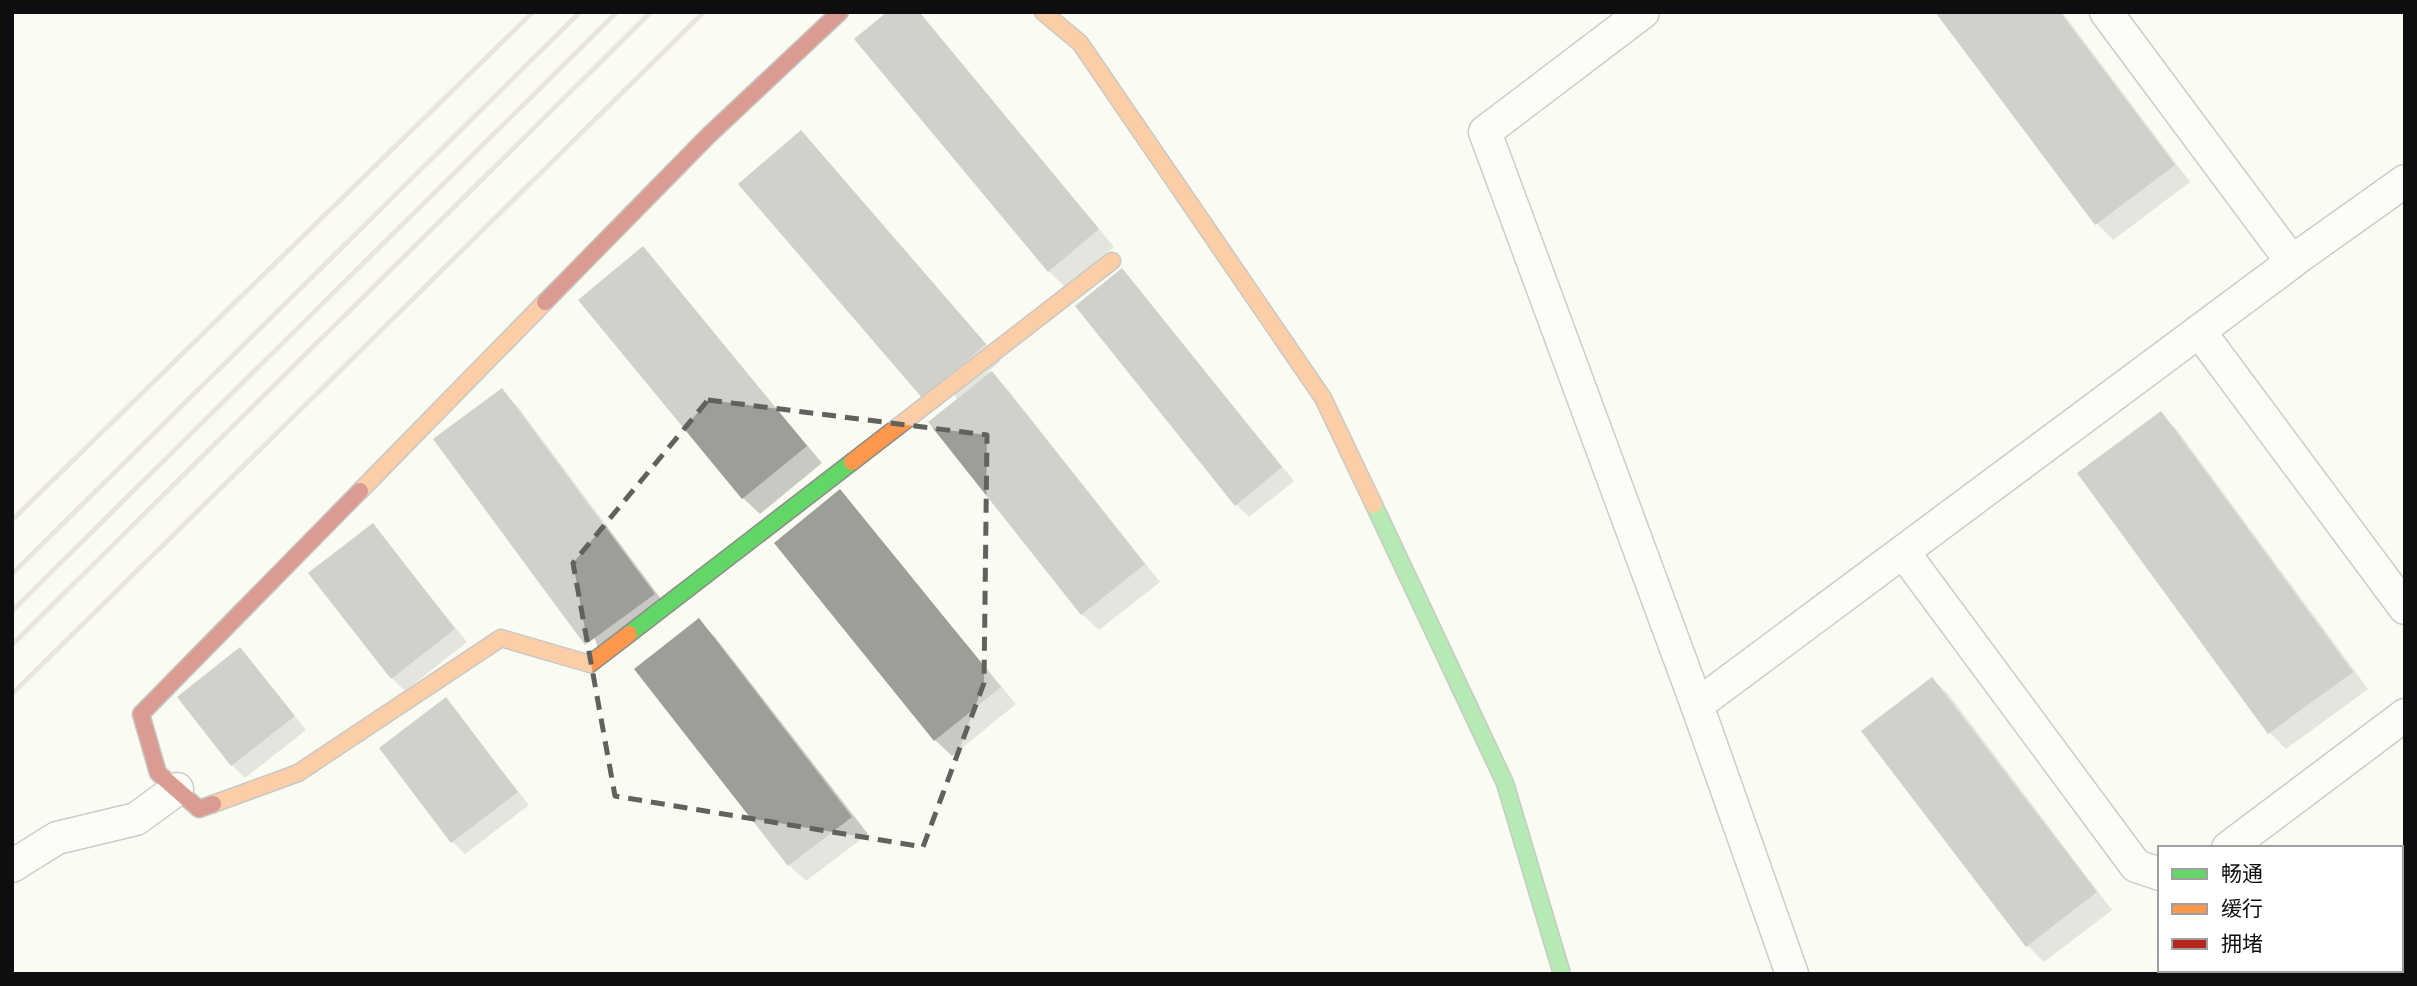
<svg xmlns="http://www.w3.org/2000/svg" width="2417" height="986" font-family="'Roboto Serif','Noto Sans SC',serif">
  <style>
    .shadow { fill: #0003 }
    .building { fill: #9e9e99 }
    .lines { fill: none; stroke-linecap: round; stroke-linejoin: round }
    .street-casing { stroke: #949592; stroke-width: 35 }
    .fast-casing { stroke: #8b8c88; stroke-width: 19 }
    .slow-casing { stroke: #8b8c88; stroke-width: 19 }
    .jam-casing { stroke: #8b8c88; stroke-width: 19 }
    .street { stroke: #fefffd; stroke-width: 32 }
    .fast { stroke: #63d668; stroke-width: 16 }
    .slow { stroke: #ff974d; stroke-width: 16 }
    .jam { stroke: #b3261e; stroke-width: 16 }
    .rail { stroke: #d7cac4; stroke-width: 5 }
    .marked { fill: none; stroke: #61615e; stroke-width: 5; stroke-dasharray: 14 9; stroke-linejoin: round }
  </style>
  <rect width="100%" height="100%" fill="#fafcf4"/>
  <g class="shadow">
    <polygon points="890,12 919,12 922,15 1114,247 1065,287 1049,271"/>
    <polygon points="1937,12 2062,12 2190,182 2113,240 2097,224"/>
    <polygon points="801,132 1001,361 989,371 1008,390 1160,582 1099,630 1082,614"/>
    <polygon points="643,249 822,463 760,514 743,498"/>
    <polygon points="1122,270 1294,481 1249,517 1236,504"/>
    <polygon points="502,390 518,407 670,611 603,661"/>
    <polygon points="2161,414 2177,430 2368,689 2286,749 2270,733"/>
    <polygon points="840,492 1016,704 952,756 935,740"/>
    <polygon points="373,525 467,642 405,691 392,678"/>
    <polygon points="698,621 715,637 868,834 806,881 789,865 637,669"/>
    <polygon points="240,649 306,730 245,778 232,765"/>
    <polygon points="1932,679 1949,695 2112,910 2044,962 2028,946"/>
    <polygon points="446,700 529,805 465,854 452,841"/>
  </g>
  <g class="building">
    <polygon points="887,12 919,12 1099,229 1048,272 854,39"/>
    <polygon points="1935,12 2060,12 2175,165 2095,225"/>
    <polygon points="801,130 986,344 923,399 738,184"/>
    <polygon points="643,246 807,446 742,499 578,300"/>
    <polygon points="1122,268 1282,467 1235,506 1075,306"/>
    <polygon points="992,371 1145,564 1081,615 928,422"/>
    <polygon points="502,388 655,594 585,645 433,439"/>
    <polygon points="2161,411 2353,672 2268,734 2077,473"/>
    <polygon points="840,489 1001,687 934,741 774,543"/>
    <polygon points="373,523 455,629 391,679 308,573"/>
    <polygon points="699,618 852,817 788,866 634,669"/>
    <polygon points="240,647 295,716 231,766 177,697"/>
    <polygon points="1932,677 2097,892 2026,947 1861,731"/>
    <polygon points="446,697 518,792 451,843 379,748"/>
  </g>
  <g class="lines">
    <g class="street-casing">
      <g id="street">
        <polyline points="1643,12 1485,132 1697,705 1792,974"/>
        <polyline points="2287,265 2405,181"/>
        <polyline points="2199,331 2405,608"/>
        <polyline points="1904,553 2136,866 2160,874"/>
        <polyline points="1697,705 2292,262 2106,12"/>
        <polyline points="2228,848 2405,715"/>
        <polyline points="12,866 57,838 136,819 177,789"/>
      </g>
    </g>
    <g class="fast-casing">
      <g id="fast">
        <polyline points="1374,505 1505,783 1562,974"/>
        <polyline points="629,634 852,462"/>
      </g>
    </g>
    <g class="slow-casing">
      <g id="slow">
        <polyline points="1043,12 1080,43 1323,398 1374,505"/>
        <polyline points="852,462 1112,261"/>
        <polyline points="360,491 545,302"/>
        <polyline points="213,804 298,773 501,638 590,664 629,634"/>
      </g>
    </g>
    <g class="jam-casing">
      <g id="jam">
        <polyline points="545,302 708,136 840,12"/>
        <polyline points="213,804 199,809 158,773 141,714 360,491"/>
      </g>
    </g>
    <use href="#street" class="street"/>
    <use href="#fast" class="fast"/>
    <use href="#slow" class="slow"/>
    <use href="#jam" class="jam"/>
    <g class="rail">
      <polyline points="12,520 533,12"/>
      <polyline points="12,574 580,12"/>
      <polyline points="12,611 617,12"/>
      <polyline points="12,645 651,12"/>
      <polyline points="12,694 704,12"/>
    </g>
  </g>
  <path d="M0 0H2417V986H0ZM708,400L987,435L984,683L923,847L615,796L573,563Z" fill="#fafcf4" fill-opacity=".55" fill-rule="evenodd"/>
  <path class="marked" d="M708,400L987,435L984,683L923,847L615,796L573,563Z"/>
  <rect width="2417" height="986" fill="none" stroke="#0e0e0e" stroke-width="28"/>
  <rect x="2158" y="846" width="245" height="126" fill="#ffffff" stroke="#9f9f9f" stroke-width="2"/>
  <rect x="2172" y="869" width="35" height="10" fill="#63d668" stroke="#9f9f9f" stroke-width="2"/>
  <text x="2221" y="881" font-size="21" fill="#0e0e0e">畅通</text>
  <rect x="2172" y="904" width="35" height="10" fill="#ff974d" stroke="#9f9f9f" stroke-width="2"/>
  <text x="2221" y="916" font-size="21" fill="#0e0e0e">缓行</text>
  <rect x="2172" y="939" width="35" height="10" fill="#b3261e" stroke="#9f9f9f" stroke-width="2"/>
  <text x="2221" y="951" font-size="21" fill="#0e0e0e">拥堵</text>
</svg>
